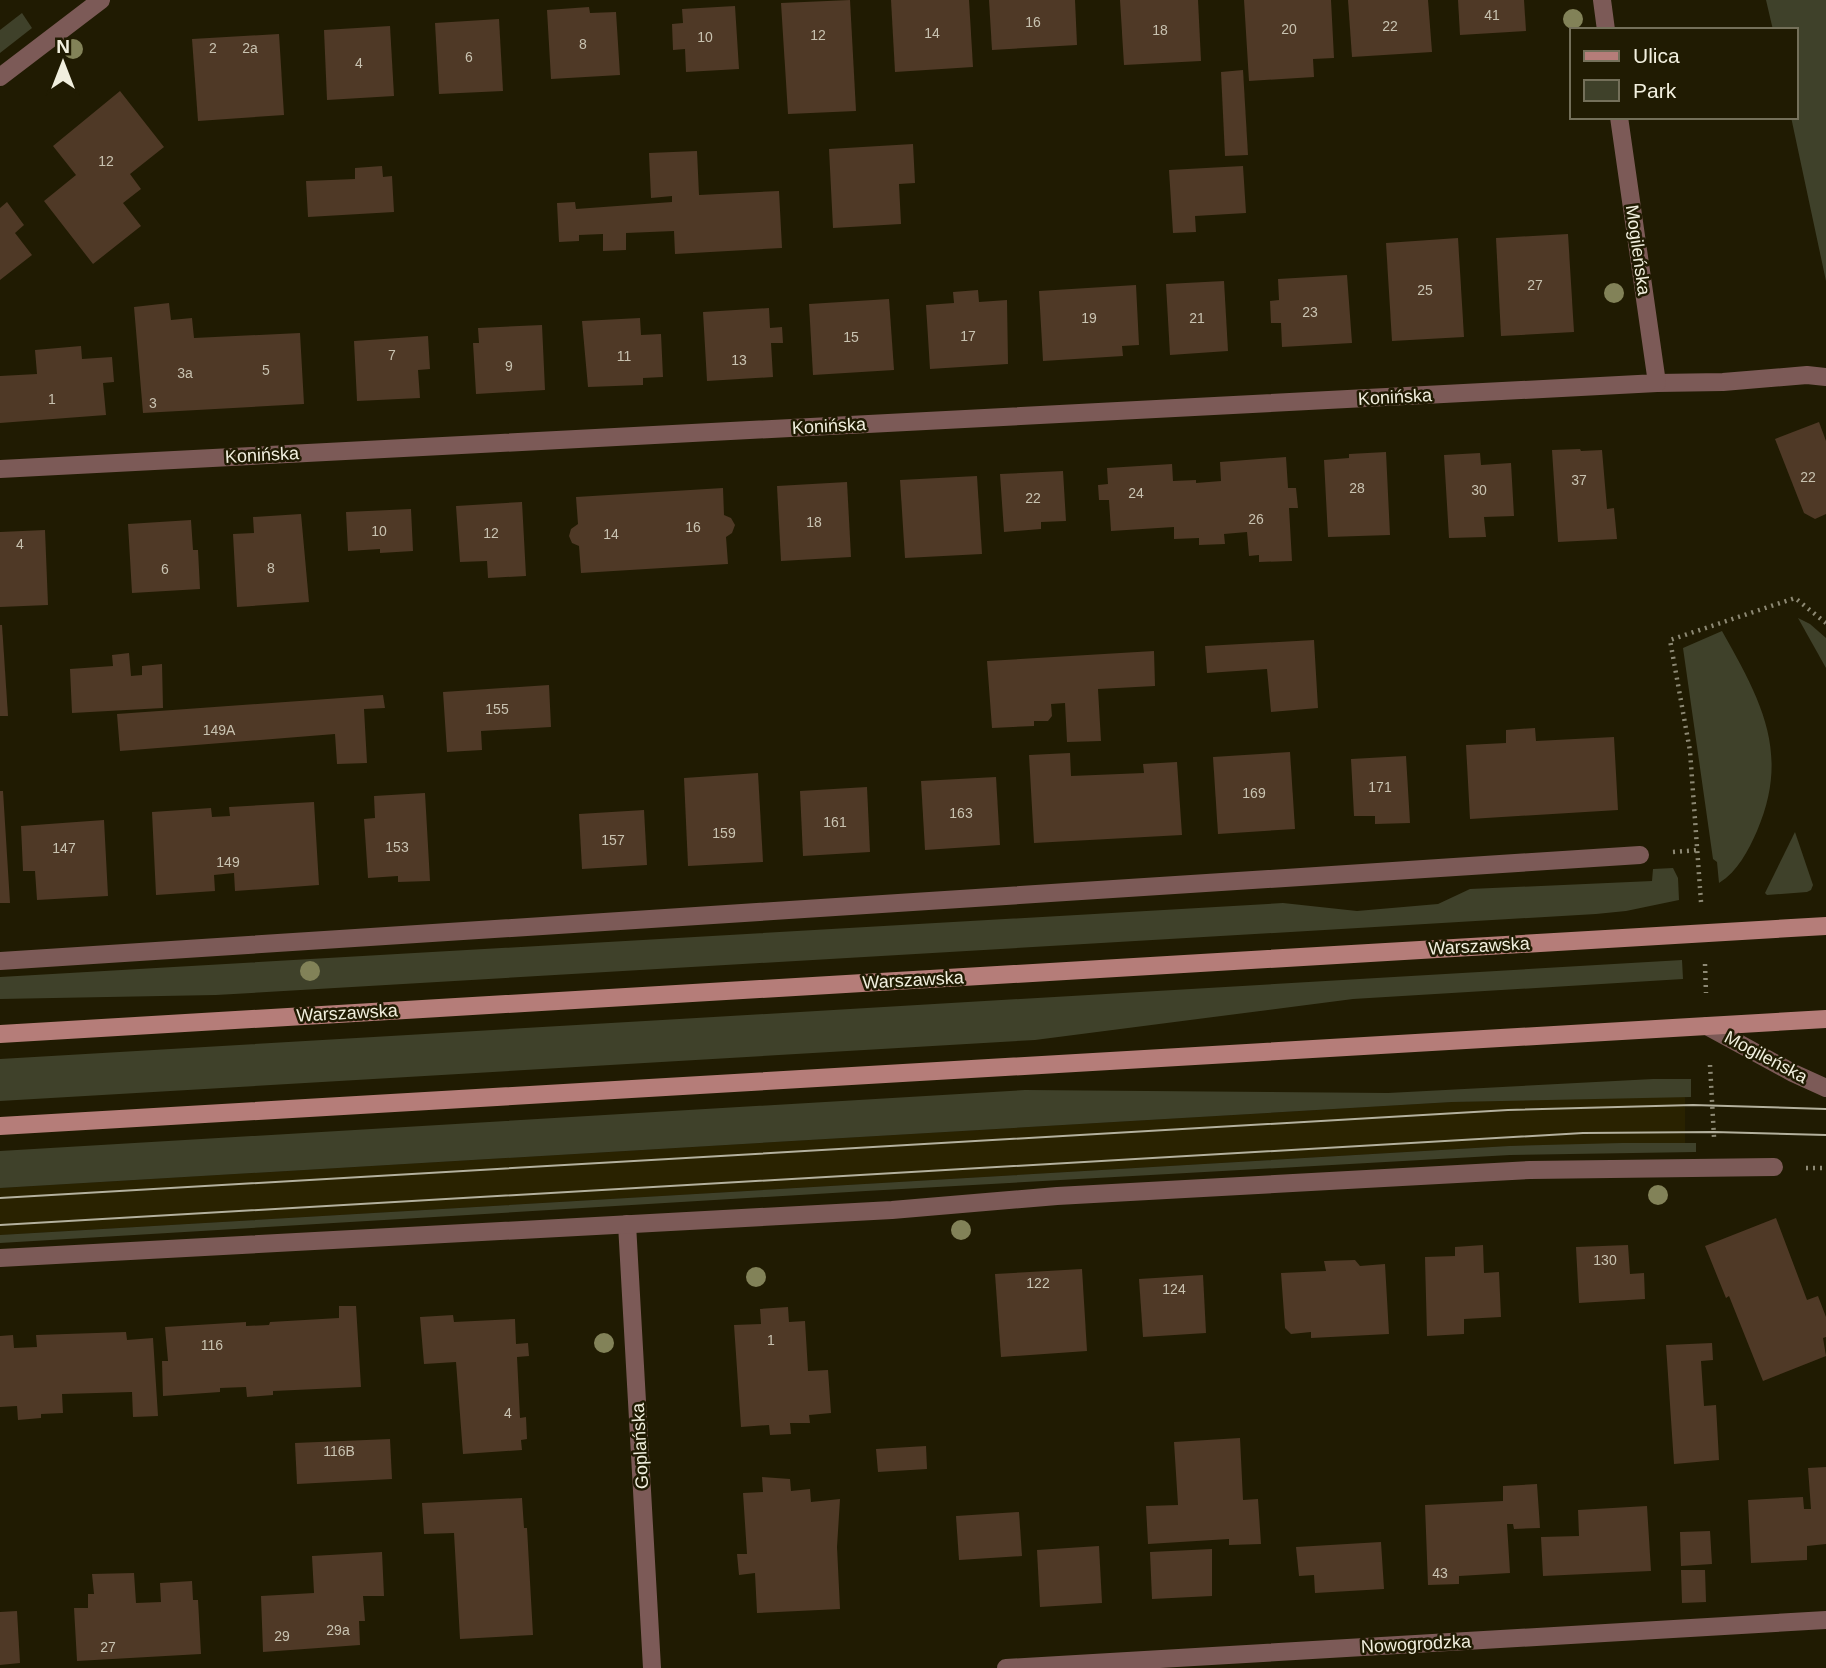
<svg xmlns="http://www.w3.org/2000/svg" width="1826" height="1668" font-family="Helvetica,sans-serif">
  <style>
    .built { fill: #292200 }
    .green { fill: #3f412a }
    .building { fill: #4f3926 }
    .lines { fill: none; stroke-linecap: round; stroke-linejoin: round }
    .path { stroke: #8d8974; stroke-width: 4.5; stroke-dasharray: 2 5; stroke-linecap: butt }
    .service { stroke: #7c5a57; stroke-width: 18 }
    .minor { stroke: #7c5a57; stroke-width: 18 }
    .secondary { stroke: #b57d79; stroke-width: 18 }
    .tram { stroke: #b4b19e; stroke-width: 2 }
    .tree { fill: #828258 }
    .labels { text-anchor: middle; stroke-width: 5; stroke-linejoin: round; paint-order: stroke }
    .number-label { font-size: 14px; fill: #c8c2b0 }
    .street-label { font-size: 18px; fill: #f1efde; stroke: #201b02 }
  </style>
  <rect width="100%" height="100%" fill="#201b02"/>
  <polygon class="built" points="1582,1097 1685,1097 1685,1143 1509,1146 0,1235 0,1188 1452,1102"/>
  <g class="green">
    <polygon points="1766,0 1826,0 1826,281 1791,117 1796,117 1796,30 1773,30"/>
    <polygon points="22,13 32,28 0,53 0,30"/>
    <polygon points="1798,618 1810,624 1826,638 1826,668"/>
    <path d="M1722,631C1760,699 1791,752 1757,831C1748,851 1738,871 1719,883L1717,862L1713,859L1683,648Z"/>
    <polygon points="1795,832 1813,885 1811,890 1807,892 1767,895 1765,893"/>
    <polygon points="1673,868 1678,878 1679,900 1626,911 1596,914 216,995 0,999 0,977 1283,903 1357,911 1438,904 1470,889 1652,881 1653,869"/>
    <polygon points="1682,960 1683,979 1353,999 1035,1040 0,1101 0,1059"/>
    <polygon points="1653,1079 1691,1079 1691,1097 1452,1102 0,1188 0,1151 1025,1090 1388,1093"/>
    <polygon points="1622,1143 1696,1143 1696,1152 1510,1155 866,1191 0,1243 0,1235 1509,1146"/>
  </g>
  <g class="building">
    <polygon points="850,0 856,111 788,114 781,3"/>
    <polygon points="891,0 969,0 973,67 895,72"/>
    <polygon points="989,0 1075,0 1077,45 992,50"/>
    <polygon points="1120,0 1198,0 1201,61 1124,65"/>
    <polygon points="1244,0 1331,0 1334,58 1313,59 1314,77 1249,81"/>
    <polygon points="1348,0 1428,0 1432,52 1352,57"/>
    <polygon points="1458,0 1524,0 1526,31 1460,35"/>
    <polygon points="735,6 739,69 686,72 685,49 673,50 672,24 683,23 682,9"/>
    <polygon points="589,7 590,13 616,12 620,75 551,79 547,10"/>
    <polygon points="499,19 503,91 439,94 435,23"/>
    <polygon points="390,26 394,96 327,100 324,30"/>
    <polygon points="279,34 284,115 198,121 192,39"/>
    <polygon points="1243,70 1248,155 1225,156 1221,72"/>
    <polygon points="120,91 164,147 130,174 141,189 123,203 141,226 93,264 44,201 76,175 53,146"/>
    <polygon points="913,144 915,183 899,184 901,224 833,228 829,149"/>
    <polygon points="697,151 699,195 779,191 782,248 675,254 674,231 626,233 626,250 603,251 603,234 579,235 579,241 559,242 557,203 575,202 576,209 672,202 672,196 651,198 649,153"/>
    <polygon points="382,166 383,177 392,176 394,212 308,217 306,181 355,179 355,168"/>
    <polygon points="1243,166 1246,213 1195,216 1196,232 1173,233 1169,170"/>
    <polygon points="7,202 24,225 15,233 32,255 0,280 0,208"/>
    <polygon points="1568,234 1574,332 1501,336 1496,238"/>
    <polygon points="1458,238 1464,337 1392,341 1386,243"/>
    <polygon points="1347,275 1352,343 1282,347 1281,323 1271,323 1270,301 1279,300 1278,279"/>
    <polygon points="1224,281 1228,351 1170,355 1166,284"/>
    <polygon points="1136,285 1139,345 1122,346 1123,356 1043,361 1039,291"/>
    <polygon points="978,290 979,302 1007,300 1008,364 930,369 926,305 954,303 953,292"/>
    <polygon points="889,299 894,370 813,375 809,304"/>
    <polygon points="169,303 171,320 192,318 194,338 300,333 304,404 143,413 134,307"/>
    <polygon points="769,308 770,328 782,327 783,343 771,343 773,377 707,381 703,312"/>
    <polygon points="640,318 641,335 661,334 663,377 643,378 643,385 588,387 582,321"/>
    <polygon points="542,325 545,390 476,394 473,343 479,343 478,328"/>
    <polygon points="428,336 430,369 418,370 420,398 357,401 354,341"/>
    <polygon points="81,346 82,359 112,357 114,382 103,383 106,415 0,423 0,376 37,374 35,350"/>
    <polygon points="1819,422 1826,441 1826,514 1815,519 1804,513 1775,439"/>
    <polygon points="1580,449 1581,451 1602,450 1607,509 1614,508 1617,539 1558,542 1552,450"/>
    <polygon points="1386,452 1390,535 1328,537 1324,460 1349,458 1349,454"/>
    <polygon points="1480,453 1481,465 1511,463 1514,516 1484,517 1486,537 1449,538 1444,455"/>
    <polygon points="1286,457 1288,488 1296,488 1298,508 1289,508 1292,561 1259,562 1259,555 1249,556 1247,532 1224,534 1225,544 1199,545 1199,538 1174,539 1174,527 1111,531 1109,500 1099,500 1098,485 1108,484 1107,468 1172,464 1173,481 1196,480 1196,483 1221,481 1220,462"/>
    <polygon points="1063,471 1066,521 1041,522 1041,529 1004,532 1000,474"/>
    <polygon points="977,476 982,554 905,558 900,480"/>
    <polygon points="847,482 851,557 781,561 777,486"/>
    <polygon points="723,488 724,515 731,518 735,525 732,533 726,537 728,564 581,573 579,546 572,543 569,536 571,529 578,524 576,497"/>
    <polygon points="522,502 526,576 488,578 487,561 460,562 456,506"/>
    <polygon points="411,509 413,551 380,553 380,549 348,551 346,512"/>
    <polygon points="301,514 309,602 237,607 233,534 254,533 253,517"/>
    <polygon points="191,520 193,550 198,550 200,589 132,593 128,524"/>
    <polygon points="45,530 48,605 0,607 0,532"/>
    <polygon points="0,625 2,625 8,716 0,716"/>
    <polygon points="1314,640 1318,708 1271,712 1267,669 1207,673 1205,646"/>
    <polygon points="1154,651 1155,686 1098,689 1101,741 1067,742 1065,703 1051,704 1052,716 1048,721 1034,721 1034,726 992,728 987,661"/>
    <polygon points="129,653 131,676 142,675 142,666 162,664 163,708 72,713 70,669 113,666 112,655"/>
    <polygon points="549,685 551,727 481,731 482,750 447,752 443,692"/>
    <polygon points="383,695 385,708 364,709 367,763 337,764 335,734 120,751 117,714"/>
    <polygon points="1535,728 1536,741 1614,737 1618,810 1470,819 1466,745 1506,743 1506,730"/>
    <polygon points="1290,752 1295,829 1218,834 1213,757"/>
    <polygon points="1070,753 1071,776 1144,773 1143,764 1177,762 1182,835 1034,843 1029,755"/>
    <polygon points="1406,756 1410,823 1375,824 1375,816 1354,816 1351,759"/>
    <polygon points="758,773 763,862 688,866 684,778"/>
    <polygon points="996,777 1000,845 925,850 921,781"/>
    <polygon points="867,787 870,852 803,856 800,791"/>
    <polygon points="0,791 3,791 10,903 0,903"/>
    <polygon points="425,793 430,881 398,882 398,876 368,878 364,819 375,818 374,796"/>
    <polygon points="314,802 319,885 235,891 234,873 214,875 215,891 156,895 152,812 211,808 212,817 230,816 229,807"/>
    <polygon points="644,810 647,865 582,869 579,814"/>
    <polygon points="104,820 108,896 37,900 35,871 23,871 21,826"/>
    <polygon points="1776,1218 1807,1300 1818,1296 1826,1317 1826,1337 1823,1338 1826,1356 1763,1381 1729,1296 1726,1298 1705,1246"/>
    <polygon points="1483,1245 1484,1273 1499,1272 1501,1317 1464,1319 1464,1334 1427,1336 1425,1257 1455,1256 1455,1247"/>
    <polygon points="1628,1245 1630,1274 1644,1273 1645,1299 1579,1303 1576,1247"/>
    <polygon points="1355,1260 1360,1266 1385,1264 1389,1334 1311,1338 1311,1332 1291,1334 1285,1328 1281,1273 1326,1271 1324,1261"/>
    <polygon points="1082,1269 1087,1351 1001,1357 995,1274"/>
    <polygon points="1203,1275 1206,1333 1143,1337 1139,1279"/>
    <polygon points="339,1306 356,1306 361,1387 273,1391 273,1395 247,1397 246,1387 220,1388 220,1392 163,1396 162,1361 168,1361 165,1327 246,1322 246,1326 269,1325 270,1322 339,1318"/>
    <polygon points="788,1307 789,1322 805,1321 808,1371 828,1370 831,1413 809,1415 810,1423 790,1423 791,1434 770,1435 769,1425 741,1427 734,1325 761,1324 760,1309"/>
    <polygon points="453,1315 454,1322 515,1319 516,1344 528,1343 529,1356 517,1357 520,1418 526,1417 527,1439 521,1440 522,1450 463,1454 456,1362 424,1364 420,1317"/>
    <polygon points="126,1332 127,1340 153,1338 158,1416 133,1417 132,1392 62,1394 63,1413 41,1414 41,1418 18,1420 17,1406 0,1407 0,1336 13,1335 14,1348 37,1347 36,1335"/>
    <polygon points="1712,1343 1713,1360 1701,1361 1704,1406 1716,1405 1719,1460 1674,1464 1666,1345"/>
    <polygon points="1240,1438 1243,1500 1258,1499 1261,1544 1229,1545 1229,1539 1148,1544 1146,1506 1178,1505 1174,1442"/>
    <polygon points="390,1439 392,1479 297,1484 295,1443"/>
    <polygon points="926,1446 927,1469 878,1472 876,1449"/>
    <polygon points="1826,1467 1826,1544 1807,1546 1807,1560 1751,1563 1748,1500 1803,1497 1804,1509 1811,1509 1808,1468"/>
    <polygon points="762,1477 790,1479 791,1491 810,1489 811,1502 840,1499 837,1547 840,1609 757,1613 755,1573 739,1575 737,1554 747,1554 743,1493 763,1492"/>
    <polygon points="1537,1484 1540,1528 1514,1529 1513,1524 1507,1524 1510,1573 1459,1576 1459,1584 1428,1585 1425,1505 1503,1501 1503,1486"/>
    <polygon points="522,1498 524,1528 527,1528 533,1635 460,1639 454,1533 424,1534 422,1503"/>
    <polygon points="1647,1506 1651,1571 1543,1576 1541,1537 1579,1536 1578,1510"/>
    <polygon points="1019,1512 1022,1556 959,1560 956,1516"/>
    <polygon points="1710,1531 1712,1564 1681,1566 1680,1532"/>
    <polygon points="1381,1542 1384,1589 1315,1593 1314,1575 1299,1576 1296,1547"/>
    <polygon points="1099,1546 1102,1603 1040,1607 1037,1550"/>
    <polygon points="1212,1549 1212,1596 1152,1599 1150,1552"/>
    <polygon points="382,1552 384,1596 363,1596 365,1621 359,1621 360,1645 263,1652 261,1596 314,1593 312,1556"/>
    <polygon points="1681,1570 1705,1570 1706,1602 1682,1603"/>
    <polygon points="134,1573 136,1603 161,1602 160,1583 192,1581 193,1600 198,1600 201,1654 77,1661 74,1608 88,1608 88,1594 94,1594 92,1574"/>
    <polygon points="17,1611 20,1663 0,1665 0,1612"/>
  </g>
  <g class="lines">
    <g class="path">
      <polyline points="1673,852 1698,850"/>
      <polyline points="1701,902 1690,751 1670,640 1795,598 1826,623"/>
      <polyline points="1705,964 1706,993"/>
      <polyline points="1710,1065 1714,1137"/>
      <polyline points="1806,1168 1826,1168"/>
    </g>
    <polyline class="service" points="1657,383 1723,382 1807,375 1826,377"/>
    <g class="minor">
      <polyline points="1602,0 1606,30"/>
      <polyline points="0,77 101,0"/>
      <polyline points="0,469 1657,383 1619,117"/>
      <polyline points="0,961 1640,855"/>
      <polyline points="1707,1026 1793,1073 1826,1088"/>
      <polyline points="627,1224 652,1668"/>
      <polyline points="0,1258 892,1210 1057,1196 1530,1170 1774,1167"/>
      <polyline points="1006,1668 1826,1620"/>
    </g>
    <g class="secondary">
      <polyline points="0,1034 1826,926"/>
      <polyline points="0,1126 1826,1019"/>
    </g>
    <g class="tram">
      <polyline points="0,1198 1508,1110 1693,1105 1826,1109"/>
      <polyline points="0,1225 1583,1133 1714,1132 1826,1135"/>
    </g>
  </g>
  <g class="tree">
    <circle cx="1573" cy="19" r="10"/>
    <circle cx="73" cy="49" r="10"/>
    <circle cx="1614" cy="293" r="10"/>
    <circle cx="310" cy="971" r="10"/>
    <circle cx="1658" cy="1195" r="10"/>
    <circle cx="961" cy="1230" r="10"/>
    <circle cx="756" cy="1277" r="10"/>
    <circle cx="604" cy="1343" r="10"/>
  </g>
  <g class="labels">
    <g class="number-label">
      <text x="1492" y="20">41</text>
      <text x="1033" y="27">16</text>
      <text x="1390" y="31">22</text>
      <text x="1289" y="34">20</text>
      <text x="1160" y="35">18</text>
      <text x="932" y="38">14</text>
      <text x="818" y="40">12</text>
      <text x="705" y="42">10</text>
      <text x="583" y="49">8</text>
      <text x="213" y="53">2</text>
      <text x="250" y="53">2a</text>
      <text x="469" y="62">6</text>
      <text x="359" y="68">4</text>
      <text x="106" y="166">12</text>
      <text x="1535" y="290">27</text>
      <text x="1425" y="295">25</text>
      <text x="1310" y="317">23</text>
      <text x="1089" y="323">19</text>
      <text x="1197" y="323">21</text>
      <text x="968" y="341">17</text>
      <text x="851" y="342">15</text>
      <text x="392" y="360">7</text>
      <text x="624" y="361">11</text>
      <text x="739" y="365">13</text>
      <text x="509" y="371">9</text>
      <text x="266" y="375">5</text>
      <text x="185" y="378">3a</text>
      <text x="52" y="404">1</text>
      <text x="153" y="408">3</text>
      <text x="1808" y="482">22</text>
      <text x="1579" y="485">37</text>
      <text x="1357" y="493">28</text>
      <text x="1479" y="495">30</text>
      <text x="1136" y="498">24</text>
      <text x="1033" y="503">22</text>
      <text x="1256" y="524">26</text>
      <text x="814" y="527">18</text>
      <text x="693" y="532">16</text>
      <text x="379" y="536">10</text>
      <text x="491" y="538">12</text>
      <text x="611" y="539">14</text>
      <text x="20" y="549">4</text>
      <text x="271" y="573">8</text>
      <text x="165" y="574">6</text>
      <text x="497" y="714">155</text>
      <text x="219" y="735">149A</text>
      <text x="1380" y="792">171</text>
      <text x="1254" y="798">169</text>
      <text x="961" y="818">163</text>
      <text x="835" y="827">161</text>
      <text x="724" y="838">159</text>
      <text x="613" y="845">157</text>
      <text x="397" y="852">153</text>
      <text x="64" y="853">147</text>
      <text x="228" y="867">149</text>
      <text x="1605" y="1265">130</text>
      <text x="1038" y="1288">122</text>
      <text x="1174" y="1294">124</text>
      <text x="771" y="1345">1</text>
      <text x="212" y="1350">116</text>
      <text x="508" y="1418">4</text>
      <text x="339" y="1456">116B</text>
      <text x="1440" y="1578">43</text>
      <text x="338" y="1635">29a</text>
      <text x="282" y="1641">29</text>
      <text x="108" y="1652">27</text>
    </g>
    <g class="street-label">
      <text transform="translate(1638 250) rotate(82)" y="6">Mogileńska</text>
      <text transform="translate(1395 397) rotate(-3)" y="6">Konińska</text>
      <text transform="translate(829 426) rotate(-3)" y="6">Konińska</text>
      <text transform="translate(262 455) rotate(-3)" y="6">Konińska</text>
      <text transform="translate(1479 946) rotate(-3)" y="6">Warszawska</text>
      <text transform="translate(913 980) rotate(-3)" y="6">Warszawska</text>
      <text transform="translate(347 1013) rotate(-3)" y="6">Warszawska</text>
      <text transform="translate(1766 1057) rotate(28)" y="6">Mogileńska</text>
      <text transform="translate(640 1446) rotate(-93)" y="6">Goplańska</text>
      <text transform="translate(1416 1644) rotate(-3)" y="6">Nowogrodzka</text>
    </g>
  </g>
  <rect x="1570" y="28" width="228" height="91" fill="#201b02" stroke="#74705a" stroke-width="2"/>
  <rect x="1584" y="51" width="35" height="10" fill="#b57d79" stroke="#74705a" stroke-width="2"/>
  <text x="1633" y="63" font-size="21" fill="#f1efde">Ulica</text>
  <rect x="1584" y="80" width="35" height="21" fill="#3f412a" stroke="#74705a" stroke-width="2"/>
  <text x="1633" y="98" font-size="21" fill="#f1efde">Park</text>
  <g transform="translate(63 63)" stroke="#201b02" stroke-width="5" paint-order="stroke">
  <path d="M0-5L12 26L0 18L-12 26Z" fill="#f1efde"/>
  <text y="-10" font-size="19" font-weight="bold" text-anchor="middle" fill="#f1efde">N</text>
  </g>
</svg>
